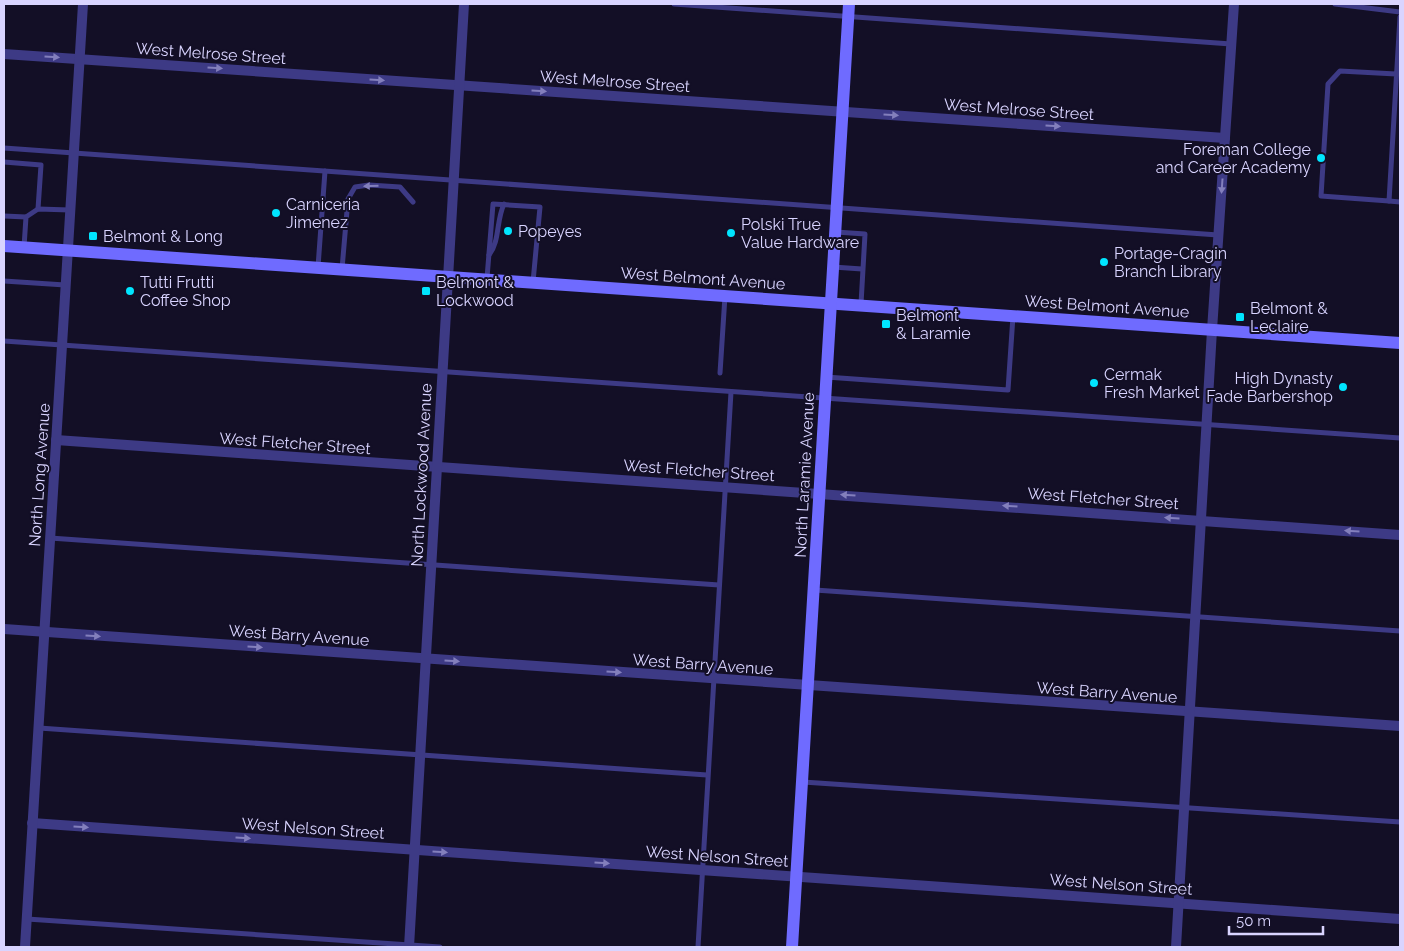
<svg xmlns="http://www.w3.org/2000/svg" width="1404" height="951" font-family="Raleway,sans-serif">
  <style>
    .lines { fill: none; stroke-linecap: round; stroke-linejoin: round }
    .lane { stroke: #3d3a85; stroke-width: 5 }
    .street { stroke: #3d3a85; stroke-width: 10 }
    .secondary { stroke: #6f6bff; stroke-width: 12 }
    .oneway { fill: #837fbc }
    .poi-dot { fill: #00e5ff; stroke: #130f26; stroke-width: 2 }
    .labels { text-anchor: middle; stroke-width: 4; stroke-linejoin: round; paint-order: stroke }
    .street-label { font-size: 16px; fill: #d9d4ff; stroke: #130f26 }
    .poi-label { font-size: 16px; fill: #d9d4ff; stroke: #130f26; text-anchor: start }
  </style>
  <rect width="100%" height="100%" fill="#130f26"/>
  <g class="lines">
    <g class="lane">
      <polyline points="674,4 1231,44"/>
      <polyline points="1335,4 1400,12"/>
      <polyline points="1396,74 1340,71 1328,84 1321,196 1389,201 1400,17"/>
      <polyline points="4,148 1218,235"/>
      <polyline points="4,162 41,165 38,209"/>
      <polyline points="1389,201 1400,202"/>
      <polyline points="4,216 26,217"/>
      <polyline points="836,232 865,234 861,304"/>
      <polyline points="24,247 26,217 38,209 70,210"/>
      <path d="M489,255C500,241 496,221 504,204"/>
      <polyline points="318,267 325,171"/>
      <polyline points="833,267 862,269"/>
      <polyline points="342,269 348,199 355,187 369,185 400,187 413,202"/>
      <polyline points="487,278 493,204 540,207 533,282"/>
      <polyline points="4,281 65,285"/>
      <polyline points="4,341 1400,438"/>
      <polyline points="720,373 725,296"/>
      <polyline points="826,377 1008,390 1013,316"/>
      <polyline points="50,538 719,585"/>
      <polyline points="815,590 1400,631"/>
      <polyline points="39,728 707,775"/>
      <polyline points="803,782 1400,822"/>
      <polyline points="27,919 440,947"/>
      <polyline points="698,947 731,392"/>
    </g>
    <g class="street">
      <polyline points="4,54 1225,138"/>
      <polyline points="56,440 1400,535"/>
      <polyline points="4,629 1400,726"/>
      <polyline points="32,823 1400,919"/>
      <polyline points="25,947 83,4"/>
      <polyline points="409,947 464,4"/>
      <polyline points="1176,947 1212,330 1234,4"/>
    </g>
    <g class="secondary">
      <polyline points="4,246 1400,343"/>
      <polyline points="792,947 849,4"/>
    </g>
  </g>
  <defs><path id="oneway-solid" d="M-6-.8H1V-3.2L6.5 0L1 3.2V.8H-6Z" transform="scale(1.25)"/></defs>
  <g class="oneway">
    <use href="#oneway-solid" transform="translate(52 57) rotate(4)"/>
    <use href="#oneway-solid" transform="translate(215 68) rotate(4)"/>
    <use href="#oneway-solid" transform="translate(377 80) rotate(4)"/>
    <use href="#oneway-solid" transform="translate(539 91) rotate(4)"/>
    <use href="#oneway-solid" transform="translate(891 115) rotate(4)"/>
    <use href="#oneway-solid" transform="translate(1053 126) rotate(4)"/>
    <use href="#oneway-solid" transform="translate(371 186) rotate(179)"/>
    <use href="#oneway-solid" transform="translate(1222 186) rotate(94)"/>
    <use href="#oneway-solid" transform="translate(848 495) rotate(-176)"/>
    <use href="#oneway-solid" transform="translate(1010 506) rotate(-176)"/>
    <use href="#oneway-solid" transform="translate(1172 518) rotate(-176)"/>
    <use href="#oneway-solid" transform="translate(1352 531) rotate(-176)"/>
    <use href="#oneway-solid" transform="translate(93 636) rotate(4)"/>
    <use href="#oneway-solid" transform="translate(255 647) rotate(4)"/>
    <use href="#oneway-solid" transform="translate(452 661) rotate(4)"/>
    <use href="#oneway-solid" transform="translate(614 672) rotate(4)"/>
    <use href="#oneway-solid" transform="translate(81 827) rotate(4)"/>
    <use href="#oneway-solid" transform="translate(243 838) rotate(4)"/>
    <use href="#oneway-solid" transform="translate(440 852) rotate(4)"/>
    <use href="#oneway-solid" transform="translate(602 863) rotate(4)"/>
  </g>
  <g class="poi-dot">
    <circle cx="1321" cy="158" r="5"/>
    <circle cx="276" cy="213" r="5"/>
    <circle cx="508" cy="231" r="5"/>
    <circle cx="731" cy="233" r="5"/>
    <rect x="88" y="231" width="10" height="10" rx="2.5"/>
    <circle cx="1104" cy="262" r="5"/>
    <circle cx="130" cy="291" r="5"/>
    <rect x="421" y="286" width="10" height="10" rx="2.5"/>
    <rect x="1235" y="312" width="10" height="10" rx="2.5"/>
    <rect x="881" y="319" width="10" height="10" rx="2.5"/>
    <circle cx="1094" cy="383" r="5"/>
    <circle cx="1343" cy="387" r="5"/>
  </g>
  <g class="labels">
    <g class="street-label">
      <text transform="translate(211 53) rotate(4)" y="6">West Melrose Street</text>
      <text transform="translate(615 81) rotate(4)" y="6">West Melrose Street</text>
      <text transform="translate(1019 109) rotate(4)" y="6">West Melrose Street</text>
      <text transform="translate(703 278) rotate(4)" y="6">West Belmont Avenue</text>
      <text transform="translate(1107 306) rotate(4)" y="6">West Belmont Avenue</text>
      <text transform="translate(295 443) rotate(4)" y="6">West Fletcher Street</text>
      <text transform="translate(699 470) rotate(4)" y="6">West Fletcher Street</text>
      <text transform="translate(39 475) rotate(-86)" y="6">North Long Avenue</text>
      <text transform="translate(421 475) rotate(-87)" y="6">North Lockwood Avenue</text>
      <text transform="translate(804 475) rotate(-87)" y="6">North Laramie Avenue</text>
      <text transform="translate(1103 498) rotate(4)" y="6">West Fletcher Street</text>
      <text transform="translate(299 635) rotate(4)" y="6">West Barry Avenue</text>
      <text transform="translate(703 664) rotate(4)" y="6">West Barry Avenue</text>
      <text transform="translate(1107 692) rotate(4)" y="6">West Barry Avenue</text>
      <text transform="translate(313 828) rotate(4)" y="6">West Nelson Street</text>
      <text transform="translate(717 856) rotate(4)" y="6">West Nelson Street</text>
      <text transform="translate(1121 884) rotate(4)" y="6">West Nelson Street</text>
    </g>
    <g class="poi-label">
      <text x="1311" y="155" text-anchor="end">Foreman College<tspan x="1311" dy="18">and Career Academy</tspan></text>
      <text x="286" y="210">Carniceria<tspan x="286" dy="18">Jimenez</tspan></text>
      <text x="741" y="230">Polski True<tspan x="741" dy="18">Value Hardware</tspan></text>
      <text x="518" y="237">Popeyes</text>
      <text x="103" y="242">Belmont &amp; Long</text>
      <text x="1114" y="259">Portage-Cragin<tspan x="1114" dy="18">Branch Library</tspan></text>
      <text x="140" y="288">Tutti Frutti<tspan x="140" dy="18">Coffee Shop</tspan></text>
      <text x="436" y="288">Belmont &amp;<tspan x="436" dy="18">Lockwood</tspan></text>
      <text x="1250" y="314">Belmont &amp;<tspan x="1250" dy="18">Leclaire</tspan></text>
      <text x="896" y="321">Belmont<tspan x="896" dy="18">&amp; Laramie</tspan></text>
      <text x="1104" y="380">Cermak<tspan x="1104" dy="18">Fresh Market</tspan></text>
      <text x="1333" y="384" text-anchor="end">High Dynasty<tspan x="1333" dy="18">Fade Barbershop</tspan></text>
    </g>
  </g>
  <rect width="1404" height="951" fill="none" stroke="#d9d4ff" stroke-width="10"/>
  <path d="M1229 926v8h94v-8" fill="none" stroke="#d9d4ff" stroke-width="2.5"/>
  <text x="1236" y="926" font-size="15" fill="#d9d4ff" stroke="#130f26" stroke-width="4" paint-order="stroke">50 m</text>
</svg>
